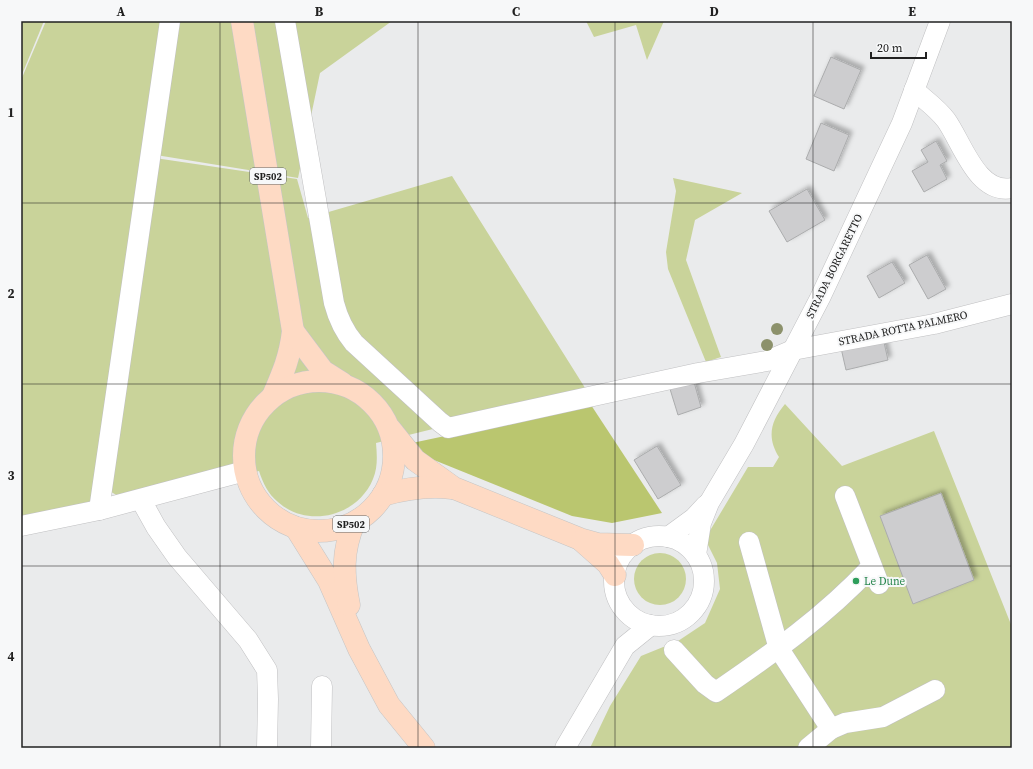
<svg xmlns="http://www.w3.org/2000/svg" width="1033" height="769" font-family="'Source Serif 4',serif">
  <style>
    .green { fill: #c9d39a }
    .forest { fill: #bac66f }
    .building { fill: #cdcdcf; stroke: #abacad; filter: url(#shadow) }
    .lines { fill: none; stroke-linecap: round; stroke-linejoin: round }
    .minor-casing { stroke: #c0c0c2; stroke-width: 21 }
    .major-casing { stroke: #c5c5c5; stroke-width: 23 }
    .minor { stroke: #fff; stroke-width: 20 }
    .major { stroke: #fedac4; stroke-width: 22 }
    .tree { fill: #8c916b }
    .grid { fill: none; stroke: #212121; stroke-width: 1; stroke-opacity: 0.55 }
    .leisure-dot { fill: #2e9e5b; stroke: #f7f8f9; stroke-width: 1.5 }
    .labels { text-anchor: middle; stroke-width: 4; stroke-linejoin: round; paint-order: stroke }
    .shield { fill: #f7f8f9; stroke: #616262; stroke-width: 1 }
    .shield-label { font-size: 10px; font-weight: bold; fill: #212121 }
    .street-label { font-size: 11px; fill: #212121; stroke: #f7f8f9 }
    .leisure-label { font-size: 11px; fill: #27864d; stroke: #f7f8f9; text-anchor: start }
    .neatline { fill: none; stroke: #212121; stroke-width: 1.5 }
    .grid-label { font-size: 13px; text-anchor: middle; font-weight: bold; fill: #212121 }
  </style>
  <defs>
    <filter id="shadow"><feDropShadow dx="3.5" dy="-3.5" stdDeviation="2" flood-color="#0004"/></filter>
  </defs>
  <rect width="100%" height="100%" fill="#eaebec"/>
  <g class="green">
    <polygon points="21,21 44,21 21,77"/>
    <polygon points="46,21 164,21 93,506 21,521 21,80"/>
    <polygon points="175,21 392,21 320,73 298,178 156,155"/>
    <polygon points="586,21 664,21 647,60 636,25 594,37"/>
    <path d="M155,158L297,179L308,218L452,176L587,391L376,443C377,455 378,467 373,479C358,516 308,529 278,502C268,494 263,483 259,471L141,500L118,496L108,490Z"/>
    <polygon points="673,178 742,193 695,220 686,260 721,357 706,362 668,269 666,252 676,191"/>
    <path d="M785,404L842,466L934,431L1012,627V748H590L610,706L641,656L678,641L705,623L720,589L717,563L705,539L748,467H773L779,457C767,438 770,422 785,404Z"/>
    <circle cx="660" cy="579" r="26"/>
  </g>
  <polygon class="forest" points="591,405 662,513 612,523 572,516 429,458 412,443"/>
  <g class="building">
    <polygon points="831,57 861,70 844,109 814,96"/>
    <polygon points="821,123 849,135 834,171 806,159"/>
    <polygon points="936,141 947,161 940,165 947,179 924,192 912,171 928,162 921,150"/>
    <polygon points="807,189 825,220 787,242 769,211"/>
    <polygon points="927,255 946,289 928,299 909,265"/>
    <polygon points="892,262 905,283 879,298 867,276"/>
    <polygon points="883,338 888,360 846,370 841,348"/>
    <polygon points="694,382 701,407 678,415 670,389"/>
    <polygon points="657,446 681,485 658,499 634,460"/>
    <polygon points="941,493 974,580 913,604 880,516"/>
  </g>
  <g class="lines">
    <g class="minor-casing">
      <g id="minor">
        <path d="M285,21L334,303C338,318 343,330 354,343L440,422L448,428L698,373L767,361L793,350L934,324L1012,304"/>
        <path d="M914,90C925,100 937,108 946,120C962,142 977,195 1012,188"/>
        <polyline points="845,496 879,584"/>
        <polyline points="141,500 156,527 177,557 248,640 267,670 268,699 267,748"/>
        <polyline points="99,510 170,21"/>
        <polyline points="21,526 99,510 245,471"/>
        <circle cx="659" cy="581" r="45"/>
        <polyline points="668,537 694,518 706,505"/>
        <polyline points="749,542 779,649 831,729"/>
        <polyline points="696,555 701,523 709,503 744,444 820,298 902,123 940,21"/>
        <path d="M674,650L705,684L716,692C773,653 824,617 871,567"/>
        <polyline points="321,748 322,686"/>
        <polyline points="565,748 625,646 651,625"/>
        <polyline points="808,748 831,729 845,723 883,717 935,690"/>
      </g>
    </g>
    <g class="major-casing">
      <g id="major">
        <path d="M242,21L293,331C290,357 283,373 273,396"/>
        <polyline points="293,331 323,371 342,383"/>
        <circle cx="319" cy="456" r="75"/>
        <polyline points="391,430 415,460 454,488 580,539 598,544 633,545"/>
        <path d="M383,495C407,488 428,485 452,488"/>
        <polyline points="296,528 329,581 359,649 389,705 424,748"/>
        <polyline points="582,541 608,564 615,575"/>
        <path d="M349,605C343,575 342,551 354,523"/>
      </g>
    </g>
    <use href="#minor" class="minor"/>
    <use href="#major" class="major"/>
  </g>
  <g class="tree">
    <circle cx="777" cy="329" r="6"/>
    <circle cx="767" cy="345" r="6"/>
  </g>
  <path class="grid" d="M220,21V748M418,21V748M615,21V748M813,21V748M21,203H1012M21,384H1012M21,566H1012"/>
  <circle class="leisure-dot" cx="856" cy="581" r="4"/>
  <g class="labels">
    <g class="shield">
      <rect x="250" y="168" width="36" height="16" rx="3"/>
      <rect x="333" y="516" width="36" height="16" rx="3"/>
    </g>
    <g class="shield-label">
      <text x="268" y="180">SP502</text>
      <text x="351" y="528">SP502</text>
    </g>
    <g class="street-label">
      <text transform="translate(834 266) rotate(-64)" y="4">STRADA BORGARETTO</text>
      <text transform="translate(903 328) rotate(-12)" y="4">STRADA ROTTA PALMERO</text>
    </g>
    <g class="leisure-label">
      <text x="864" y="585">Le Dune</text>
    </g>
  </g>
  <rect width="1033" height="769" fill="none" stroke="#f7f8f9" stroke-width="44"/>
  <path d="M871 52v6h55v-6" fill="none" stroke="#212121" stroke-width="2"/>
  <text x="877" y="52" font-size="12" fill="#212121" stroke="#f7f8f9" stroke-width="3" paint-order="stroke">20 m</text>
  <rect x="22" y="22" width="989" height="725" class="neatline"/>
  <g class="grid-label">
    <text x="121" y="16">A</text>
    <text x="319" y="16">B</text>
    <text x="516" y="16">C</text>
    <text x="714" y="16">D</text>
    <text x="912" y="16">E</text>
    <text x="11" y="117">1</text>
    <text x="11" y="298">2</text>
    <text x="11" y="480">3</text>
    <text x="11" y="661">4</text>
  </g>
</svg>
